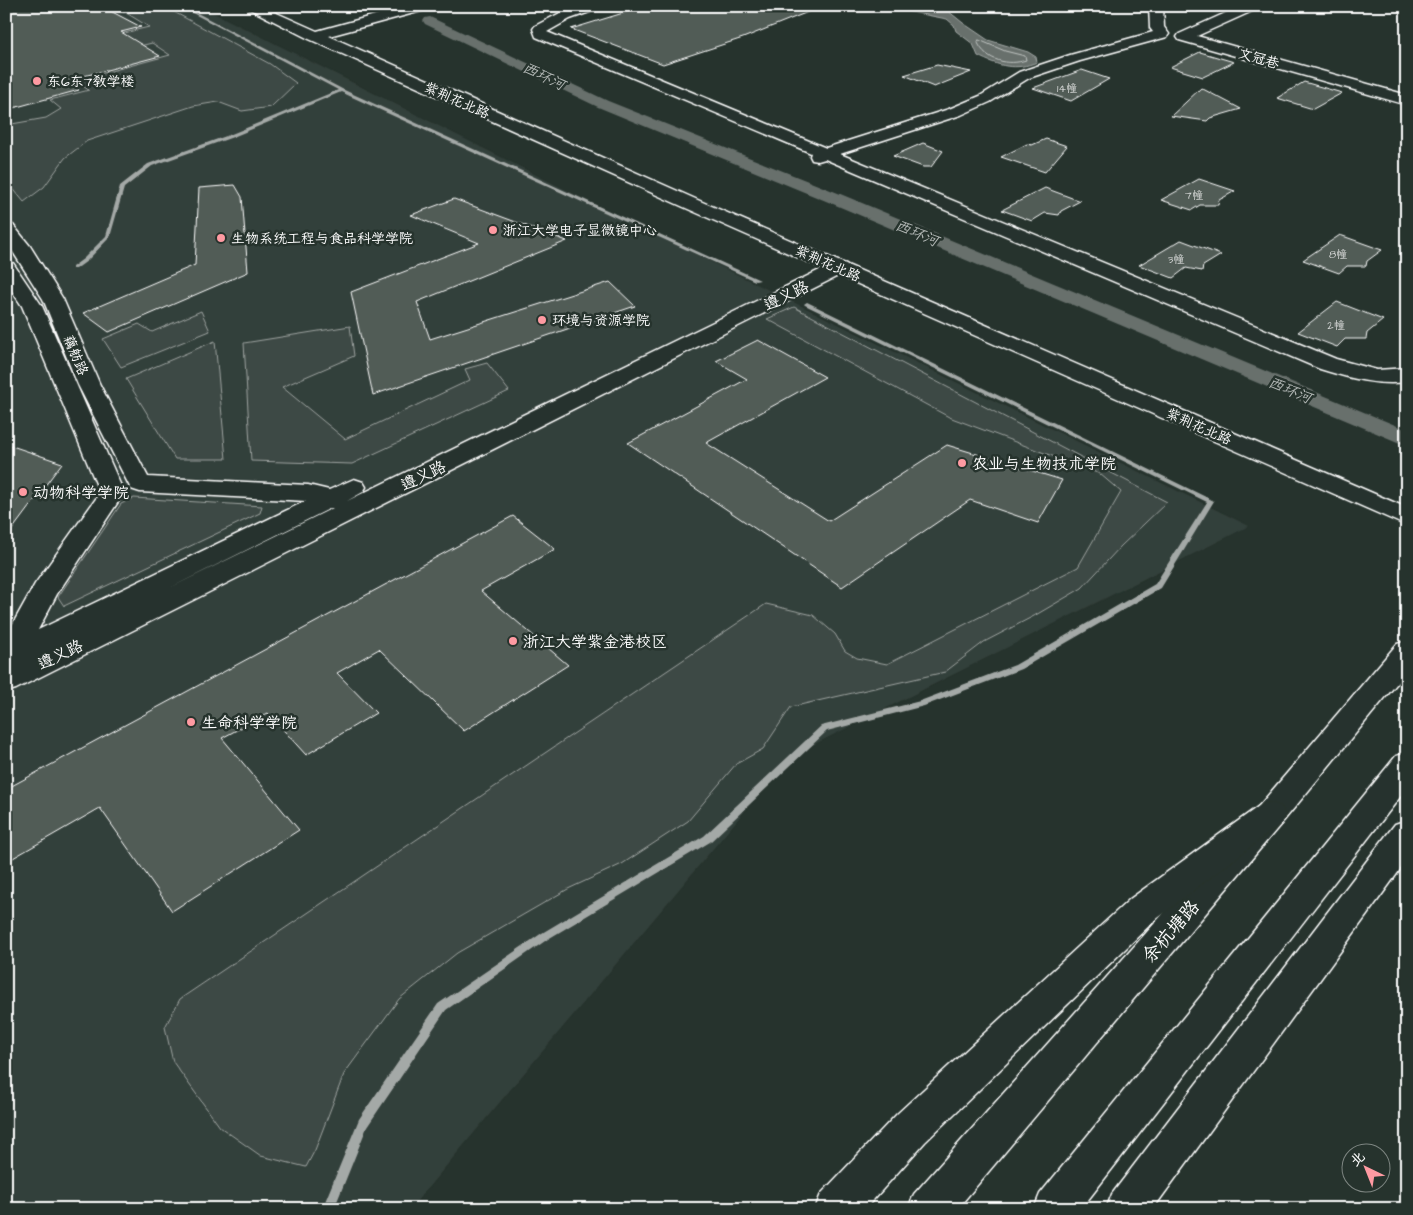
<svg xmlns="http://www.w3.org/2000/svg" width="1413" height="1215" font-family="'Architects Daughter','LXGW WenKai TC',sans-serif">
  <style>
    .built { fill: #333f3a }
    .green { fill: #3e4944; stroke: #9ea4a2 }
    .water { fill: #67706c; stroke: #a4a9a7 }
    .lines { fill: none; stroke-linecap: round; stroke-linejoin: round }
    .shore { stroke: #c2c6c4; stroke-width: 1 }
    .stream { fill: #a4a9a7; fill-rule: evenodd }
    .canal { fill: #67706c; fill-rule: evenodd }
    .building { fill: #515c57; stroke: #fff }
    .minor-casing { stroke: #fff; stroke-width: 3 }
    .major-casing { stroke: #fff; stroke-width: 3 }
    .highway-casing { stroke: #fff; stroke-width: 3 }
    .minor { fill: #26332d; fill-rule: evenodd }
    .major { fill: #26332d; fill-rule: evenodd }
    .highway { fill: #26332d; fill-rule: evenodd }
    .poi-dot { fill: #ff9aa2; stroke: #26332d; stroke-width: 2 }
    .labels { text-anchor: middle; stroke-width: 5; stroke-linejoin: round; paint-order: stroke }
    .far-number-label { font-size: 11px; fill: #d4d6d5 }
    .far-street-label { font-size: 14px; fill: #fff; stroke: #26332d }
    .far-poi-label { font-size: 14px; fill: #fff; stroke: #26332d; text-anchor: start }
    .far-water-label { font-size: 15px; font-style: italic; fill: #b3b8b6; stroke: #26332d }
    .street-label { font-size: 16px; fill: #fff; stroke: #26332d }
    .poi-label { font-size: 16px; fill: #fff; stroke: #26332d; text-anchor: start }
    .near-street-label { font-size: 19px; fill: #fff; stroke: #26332d }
  </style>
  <rect width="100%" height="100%" fill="#26332d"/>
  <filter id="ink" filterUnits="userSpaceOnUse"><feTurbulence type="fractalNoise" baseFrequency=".02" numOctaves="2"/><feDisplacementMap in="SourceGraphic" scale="10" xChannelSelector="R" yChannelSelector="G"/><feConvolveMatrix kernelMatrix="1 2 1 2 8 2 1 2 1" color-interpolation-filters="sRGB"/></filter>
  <g filter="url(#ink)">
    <polygon class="built" points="6,6 200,6 612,213 1249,526 791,756 410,1209 6,1209"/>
    <g class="green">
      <polygon points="115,6 163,6 270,64 296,83 271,107 242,111 218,102 193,106 87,141 65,158 44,187 24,202 6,180 6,125 46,118 61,109 50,100 89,90 74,81 170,55 152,43 115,52 95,40 149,27"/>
      <polygon points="794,307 1167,502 1121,546 1082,588 1034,616 984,642 945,672 791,707 763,749 736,764 688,821 622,864 568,889 457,953 399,999 344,1074 315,1150 306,1167 261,1156 220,1127 173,1062 165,1027 180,999 766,604 813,615 835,634 845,651 857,658 887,664 1078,567 1121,492 1100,474 949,417 767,319"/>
      <polygon points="201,311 210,331 121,367 103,339 139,324 152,332"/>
      <polygon points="350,326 354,356 282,387 345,439 470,380 465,369 487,363 509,391 352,464 251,461 244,343"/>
      <polygon points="215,341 226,459 175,459 126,379"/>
      <polygon points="134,498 262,506 260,513 64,606 58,597 121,504"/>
    </g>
    <path class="water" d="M880,6H942L963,23L988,40L1028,52L1036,57L1037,62C1016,71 998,66 978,56L973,44L956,31L954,25L947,19Z"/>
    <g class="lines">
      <path class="shore" d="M979,40L1005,51L1025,56L1026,60C1009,66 986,61 978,43Z"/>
      <g class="stream">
        <polygon points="179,6 184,6 342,89 760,280 755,281 341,92 233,137 152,166 124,188 110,237 87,261 76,269 72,269 72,267 83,259 106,236 120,186 148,164 229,135 338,90"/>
        <polygon points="807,302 1214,501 1161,588 1021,669 924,706 827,731 710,842 548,939 446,1010 367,1127 334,1209 322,1209 359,1119 438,1004 542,933 704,836 821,726 920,701 1015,665 1155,584 1207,502 805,305 804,304"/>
      </g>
      <polygon class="canal" points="430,17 608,101 838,193 1407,430 1407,446 826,201 598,107 425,24 423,21 425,18"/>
    </g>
    <g class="building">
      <polygon points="6,6 101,6 141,27 121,32 160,56 65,81 79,90 6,110"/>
      <polygon points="646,6 817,6 818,8 743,38 663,64 571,29"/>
      <polygon points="1200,52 1234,62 1203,77 1170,67"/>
      <polygon points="937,65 971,72 934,87 904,75"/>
      <polygon points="1082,70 1109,79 1071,101 1033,88"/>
      <polygon points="1304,82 1342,93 1313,109 1277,98"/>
      <polygon points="1201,88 1241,109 1210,118 1207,121 1171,116"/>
      <polygon points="1046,139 1067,146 1045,172 1001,157 1027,144 1032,145"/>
      <polygon points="923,143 943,151 931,167 923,167 893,156"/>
      <polygon points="1199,179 1235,191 1219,200 1218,205 1200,205 1192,210 1161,200"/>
      <polygon points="235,185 242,197 248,272 109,332 83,313 195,265 199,188"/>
      <polygon points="1045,188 1080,201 1061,211 1059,215 1045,213 1032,221 1002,210"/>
      <polygon points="454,199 567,241 417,302 430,339 610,282 635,306 373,395 351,292 479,243 411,215"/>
      <polygon points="1340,235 1382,250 1367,261 1366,266 1347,266 1339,273 1303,260"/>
      <polygon points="1181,240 1221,255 1203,266 1202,271 1186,268 1173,278 1139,265"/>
      <polygon points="1337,302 1383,320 1367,333 1366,339 1345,339 1337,347 1298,332"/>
      <polygon points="758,340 825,377 706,443 829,521 947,445 1062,480 1038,523 970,500 842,587 628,443 747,379 716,361"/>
      <polygon points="6,444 62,463 6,538"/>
      <polygon points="513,516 555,549 481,591 568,665 464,731 379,649 337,673 376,713 306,755 268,713 222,738 299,830 172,911 100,808 6,862 6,789"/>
    </g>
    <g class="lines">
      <g class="minor-casing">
        <g id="minor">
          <path d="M580,6H599L598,9L570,19L547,32L826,148L949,109L980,96L1019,72L1070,55L1153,32L1150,28L1149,6H1163L1164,27L1169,34L1167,37L1080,61L1029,78L990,102L961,115L840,154L1336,359L1377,370L1407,368V382C1377,386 1349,378 1320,369L825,159L818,161L812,160L810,156L811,153L536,37L533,29L535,26L560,13Z"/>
          <polygon points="1241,6 1258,6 1257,9 1197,36 1407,95 1407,105 1179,40 1177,37 1179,34"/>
          <path d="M6,224L13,225L30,246L63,299L100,385L148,477L308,485L329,490L354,479L363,482L366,487L363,492L347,501L832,264L839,262L846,264L849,268L846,272L16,689L6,692V668L11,666L6,667V636L35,584L100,493L22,306L6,282V261L13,263L42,306L124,493L57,594L38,630L306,501L140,492L131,489L78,385L43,299L6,241ZM331,508H333L170,588Z"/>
        </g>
      </g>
      <g class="major-casing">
        <g id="major">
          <polygon points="244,6 261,6 317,31 408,6 430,6 429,9 329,36 700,201 1407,508 1407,526 688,209 309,39"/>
          <polygon points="1407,641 1407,671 1281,824 957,1209 908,1209 914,1194 1259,806 1397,644"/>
          <polygon points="1407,753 1407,788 1081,1209 1034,1209 1040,1194 1396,756"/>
        </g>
      </g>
      <g class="highway-casing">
        <g id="highway">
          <polygon points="1270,802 1281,806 1286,815 1281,824 1154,921 925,1142 865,1209 815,1209 821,1194 897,1114 1130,899 1259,806"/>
          <polygon points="1407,820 1407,860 1153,1209 1106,1209 1112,1194 1395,824"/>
        </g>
      </g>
      <use href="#minor" class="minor"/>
      <use href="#major" class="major"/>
      <use href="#highway" class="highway"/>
    </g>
  </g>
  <g class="poi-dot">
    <circle cx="37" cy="81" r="5"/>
    <circle cx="493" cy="230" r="5"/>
    <circle cx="221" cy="238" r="5"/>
    <circle cx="542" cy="320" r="5"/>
    <circle cx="962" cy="463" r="5"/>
    <circle cx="23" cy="492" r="5"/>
    <circle cx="513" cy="641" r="5"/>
    <circle cx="191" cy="722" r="5"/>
  </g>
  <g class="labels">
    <g class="far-number-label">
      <text x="1067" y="92">14幢</text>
      <text x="1194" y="199">7幢</text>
      <text x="1338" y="258">8幢</text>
      <text x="1176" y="263">3幢</text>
      <text x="1336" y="329">2幢</text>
    </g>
    <g class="far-street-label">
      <text transform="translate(1259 58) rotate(16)" y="5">文冠巷</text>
      <text transform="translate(457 100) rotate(24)" y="5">紫荆花北路</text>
      <text transform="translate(828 263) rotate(24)" y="5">紫荆花北路</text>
      <text transform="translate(76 355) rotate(67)" y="5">藕舫路</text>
      <text transform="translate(1199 426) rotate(24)" y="5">紫荆花北路</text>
    </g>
    <g class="far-poi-label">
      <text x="47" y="86">东6东7教学楼</text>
      <text x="503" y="235">浙江大学电子显微镜中心</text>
      <text x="231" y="243">生物系统工程与食品科学学院</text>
      <text x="552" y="325">环境与资源学院</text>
    </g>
    <g class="far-water-label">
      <text transform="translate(544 76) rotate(26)" y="5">西环河</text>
      <text transform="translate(917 233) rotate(23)" y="5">西环河</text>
      <text transform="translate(1290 390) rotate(23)" y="5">西环河</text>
    </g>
    <g class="street-label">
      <text transform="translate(786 295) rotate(-26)" y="6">遵义路</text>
      <text transform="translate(423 475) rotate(-26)" y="6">遵义路</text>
      <text transform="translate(60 654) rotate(-26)" y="6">遵义路</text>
    </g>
    <g class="poi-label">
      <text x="972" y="469">农业与生物技术学院</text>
      <text x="33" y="498">动物科学学院</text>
      <text x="523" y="647">浙江大学紫金港校区</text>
      <text x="201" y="728">生命科学学院</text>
    </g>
    <g class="near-street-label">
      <text transform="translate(1170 931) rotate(-49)" y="7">余杭塘路</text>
    </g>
  </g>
  <rect width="1413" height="1215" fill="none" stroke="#26332d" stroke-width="25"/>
  <rect x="12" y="12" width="1388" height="1190" fill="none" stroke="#fff" stroke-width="2" filter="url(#ink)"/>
  <g transform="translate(1366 1168) rotate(317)"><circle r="24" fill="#26332d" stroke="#7d8581"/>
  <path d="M0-4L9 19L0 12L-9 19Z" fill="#ff9aa2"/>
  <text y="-8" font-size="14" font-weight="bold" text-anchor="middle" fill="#ffffff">北</text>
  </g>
</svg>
